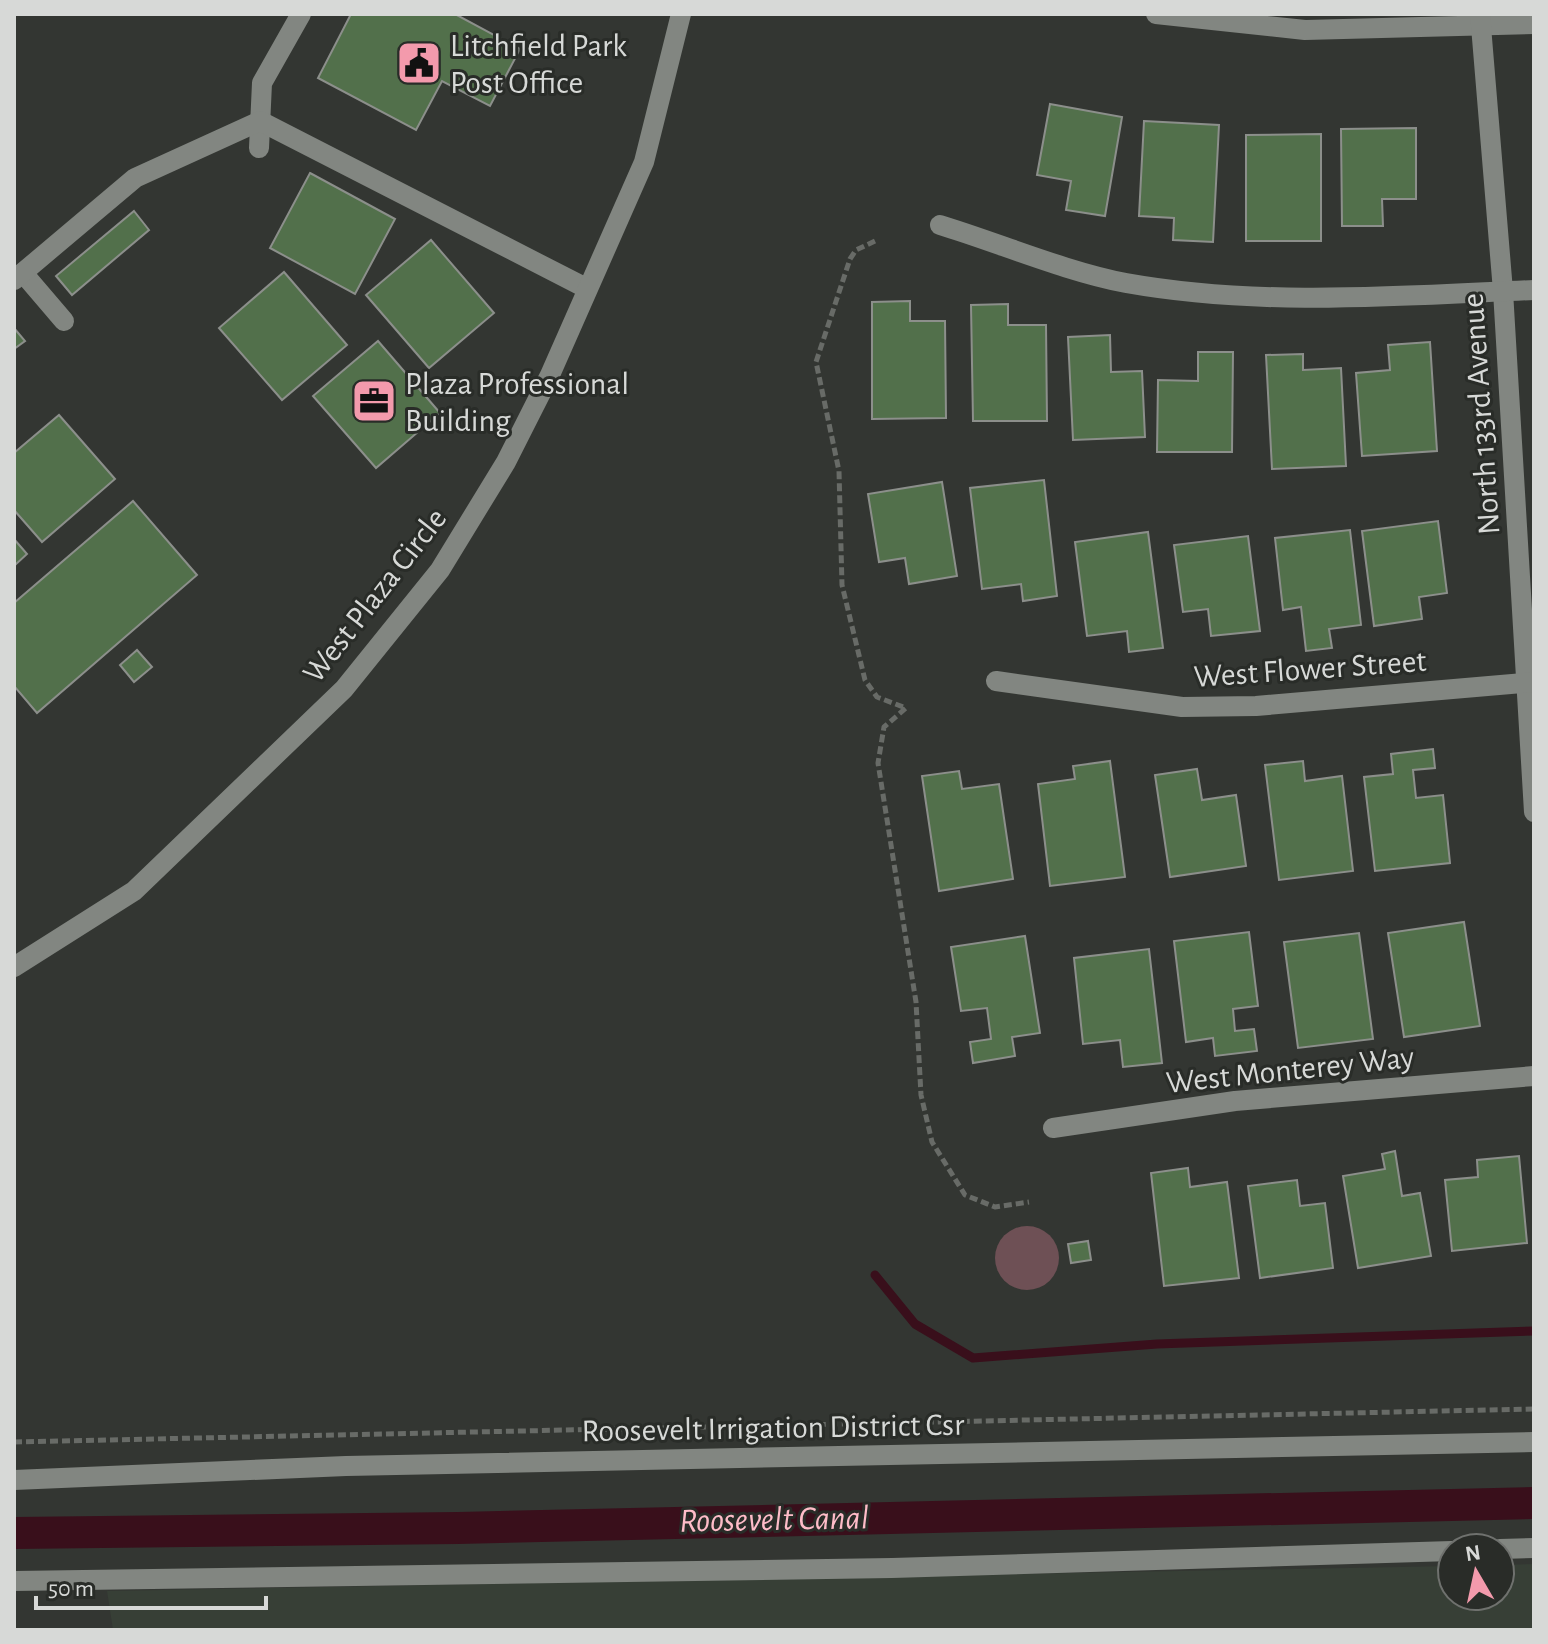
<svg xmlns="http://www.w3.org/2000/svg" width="1548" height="1644" font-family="'Alegreya Sans',sans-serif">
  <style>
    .built { fill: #373f36 }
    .green { fill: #6e5055 }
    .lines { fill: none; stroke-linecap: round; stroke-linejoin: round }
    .stream { stroke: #390f1b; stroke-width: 9 }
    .canal { stroke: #390f1b; stroke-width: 32 }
    .building { fill: #52704b; stroke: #8c8f8b; stroke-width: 2 }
    .path { stroke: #686b67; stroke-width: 5; stroke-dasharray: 8 4; stroke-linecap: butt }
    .minor { stroke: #828681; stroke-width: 20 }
    .labels { text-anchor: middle; stroke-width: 6; stroke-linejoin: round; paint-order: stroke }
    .poi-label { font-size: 32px; fill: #d7d9d7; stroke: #292c28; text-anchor: start }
    .street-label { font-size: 32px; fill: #d7d9d7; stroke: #292c28 }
    .water-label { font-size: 34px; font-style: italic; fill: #febcc8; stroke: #292c28 }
  </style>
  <rect width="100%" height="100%" fill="#333632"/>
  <polygon class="built" points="1534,1564 1534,1630 113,1630 107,1591 1452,1566 1452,1596 1500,1596 1500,1565"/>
  <circle class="green" cx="1027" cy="1258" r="32"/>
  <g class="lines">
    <polyline class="stream" points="875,1275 915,1324 973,1358 1157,1344 1534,1331"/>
    <polyline class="canal" points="14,1533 458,1528 1534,1503"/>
  </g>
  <g class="building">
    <polygon points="351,14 455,14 520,49 490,106 442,81 416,130 318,78"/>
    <polygon points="1050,104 1122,117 1105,216 1066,210 1071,181 1037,175"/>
    <polygon points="1144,121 1219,125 1213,242 1173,240 1174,218 1139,216"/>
    <polygon points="1416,128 1416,199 1382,199 1383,226 1342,226 1341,129"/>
    <polygon points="1321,134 1321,241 1246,241 1246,135"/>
    <polygon points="310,173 395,219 355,294 270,248"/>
    <polygon points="134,211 149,230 72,295 56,276"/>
    <polygon points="431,240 494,313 429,368 366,295"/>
    <polygon points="284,272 347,345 282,400 219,328"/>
    <polygon points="910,301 910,321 945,321 946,418 872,419 872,302"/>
    <polygon points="1008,304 1008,325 1046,325 1047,421 973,421 971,305"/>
    <polygon points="14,328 25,341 14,349"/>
    <polygon points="1110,335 1111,372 1142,371 1145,437 1073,440 1068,337"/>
    <polygon points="378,341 440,413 376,468 313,396"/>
    <polygon points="1430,342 1437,451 1362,456 1356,373 1390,370 1388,345"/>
    <polygon points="1198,352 1233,352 1232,452 1157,452 1158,380 1198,381"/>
    <polygon points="1303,354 1303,370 1341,368 1346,466 1272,469 1266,355"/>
    <polygon points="59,415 115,479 42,542 14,510 14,453"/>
    <polygon points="1044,480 1057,596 1023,601 1021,584 982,589 970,488"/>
    <polygon points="942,482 957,576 909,584 905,558 879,562 868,494"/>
    <polygon points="133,501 197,575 37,713 14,686 14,603"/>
    <polygon points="1438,521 1447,593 1419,597 1422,619 1374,626 1362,531"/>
    <polygon points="1350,530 1361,625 1329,629 1332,648 1306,651 1301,607 1283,610 1275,538"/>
    <polygon points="1148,532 1163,648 1129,652 1127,631 1087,636 1075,542"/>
    <polygon points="1248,536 1260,631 1211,636 1208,609 1183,612 1174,545"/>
    <polygon points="14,539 27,554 14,566"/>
    <polygon points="137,650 152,667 134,682 120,665"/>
    <polygon points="1433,749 1435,768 1413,770 1416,798 1443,795 1450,863 1375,871 1364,777 1393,774 1391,754"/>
    <polygon points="1110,761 1125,877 1050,886 1038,784 1075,779 1073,766"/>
    <polygon points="1303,761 1305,781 1342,776 1353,871 1279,880 1265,765"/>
    <polygon points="1197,769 1202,800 1236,795 1246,866 1170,877 1155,775"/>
    <polygon points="959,771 962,789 999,784 1013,879 939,891 922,776"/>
    <polygon points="1464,922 1480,1026 1404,1037 1388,933"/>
    <polygon points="1249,932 1258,1006 1233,1009 1235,1031 1254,1029 1257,1051 1215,1056 1213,1038 1186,1042 1174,941"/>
    <polygon points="1359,933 1373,1039 1298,1048 1284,942"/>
    <polygon points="1025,936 1040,1033 1012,1037 1015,1056 973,1063 970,1042 991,1039 987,1008 961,1011 951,947"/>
    <polygon points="1149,949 1162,1063 1123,1067 1120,1040 1083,1044 1074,958"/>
    <polygon points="1395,1151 1402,1196 1420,1193 1431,1256 1358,1268 1343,1176 1385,1169 1382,1154"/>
    <polygon points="1519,1156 1527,1243 1452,1251 1445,1180 1478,1177 1477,1160"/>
    <polygon points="1188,1168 1190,1187 1227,1182 1239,1278 1164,1286 1151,1173"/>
    <polygon points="1297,1180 1300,1206 1325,1203 1333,1268 1260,1278 1248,1186"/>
    <polygon points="1088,1241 1091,1260 1071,1263 1068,1244"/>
  </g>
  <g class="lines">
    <g class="path">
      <polyline points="875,241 856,250 850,259 816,362 839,471 842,585 865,680 877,697 906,708 884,727 878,763 916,1002 921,1095 932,1142 965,1195 995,1207 1029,1202"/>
      <polyline points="14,1442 1534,1409"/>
    </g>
    <g class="minor">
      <polyline points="1156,14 1305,30 1534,24"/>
      <polyline points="1480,14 1503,291 1534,812"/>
      <polyline points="259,148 262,83 301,14"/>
      <path d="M940,225C999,243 1067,272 1126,283C1260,307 1399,296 1534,290"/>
      <polyline points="23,273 64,321"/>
      <polyline points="14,280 135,178 260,121 586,288"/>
      <polyline points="996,681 1182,707 1256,706 1534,682"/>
      <polyline points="14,967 134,891 344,689 440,570 506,462 550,375 644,162 681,14"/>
      <polyline points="1053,1128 1235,1101 1534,1076"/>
      <polyline points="14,1480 346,1466 1534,1442"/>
      <polyline points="1500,1549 1534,1548"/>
      <polyline points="14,1581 892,1568 1452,1551"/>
    </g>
  </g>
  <defs>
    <g id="civic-square" transform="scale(2.3)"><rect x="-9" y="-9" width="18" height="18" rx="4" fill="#f39aac" stroke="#292c28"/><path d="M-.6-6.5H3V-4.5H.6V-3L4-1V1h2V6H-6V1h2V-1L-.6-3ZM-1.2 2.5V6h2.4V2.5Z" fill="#111"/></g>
    <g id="office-square" transform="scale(2.3)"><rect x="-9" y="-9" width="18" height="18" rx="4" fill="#f39aac" stroke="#292c28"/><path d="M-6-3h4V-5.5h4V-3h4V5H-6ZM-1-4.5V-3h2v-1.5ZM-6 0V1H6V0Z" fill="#111"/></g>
  </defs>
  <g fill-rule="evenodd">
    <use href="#civic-square" x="419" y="63"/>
    <use href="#office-square" x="374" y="401"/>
  </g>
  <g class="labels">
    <g class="poi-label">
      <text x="450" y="56">Litchfield Park<tspan x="450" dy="37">Post Office</tspan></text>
      <text x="405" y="394">Plaza Professional<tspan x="405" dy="37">Building</tspan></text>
    </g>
    <g class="street-label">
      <text transform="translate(1480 414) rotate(-94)" y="11">North 133rd Avenue</text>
      <text transform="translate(374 595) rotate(-52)" y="11">West Plaza Circle</text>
      <text transform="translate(1310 668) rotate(-4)" y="11">West Flower Street</text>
      <text transform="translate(1290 1069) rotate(-6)" y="11">West Monterey Way</text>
      <text transform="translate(773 1427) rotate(-1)" y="11">Roosevelt Irrigation District Csr</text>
    </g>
    <g class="water-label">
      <text transform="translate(774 1518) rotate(-1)" y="12">Roosevelt Canal</text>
    </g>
  </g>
  <rect width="1548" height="1644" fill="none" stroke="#d7d9d7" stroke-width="32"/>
  <g transform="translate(1476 1572) rotate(351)"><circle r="38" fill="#292c28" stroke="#6f716e" stroke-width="2"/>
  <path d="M0-6L14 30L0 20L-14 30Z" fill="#f39aac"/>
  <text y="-12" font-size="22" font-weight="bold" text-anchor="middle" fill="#d7d9d7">N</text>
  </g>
  <path d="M36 1596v12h230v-12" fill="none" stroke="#d7d9d7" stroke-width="4"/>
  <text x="48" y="1596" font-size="24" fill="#d7d9d7" stroke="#292c28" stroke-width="6" paint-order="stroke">50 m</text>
</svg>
